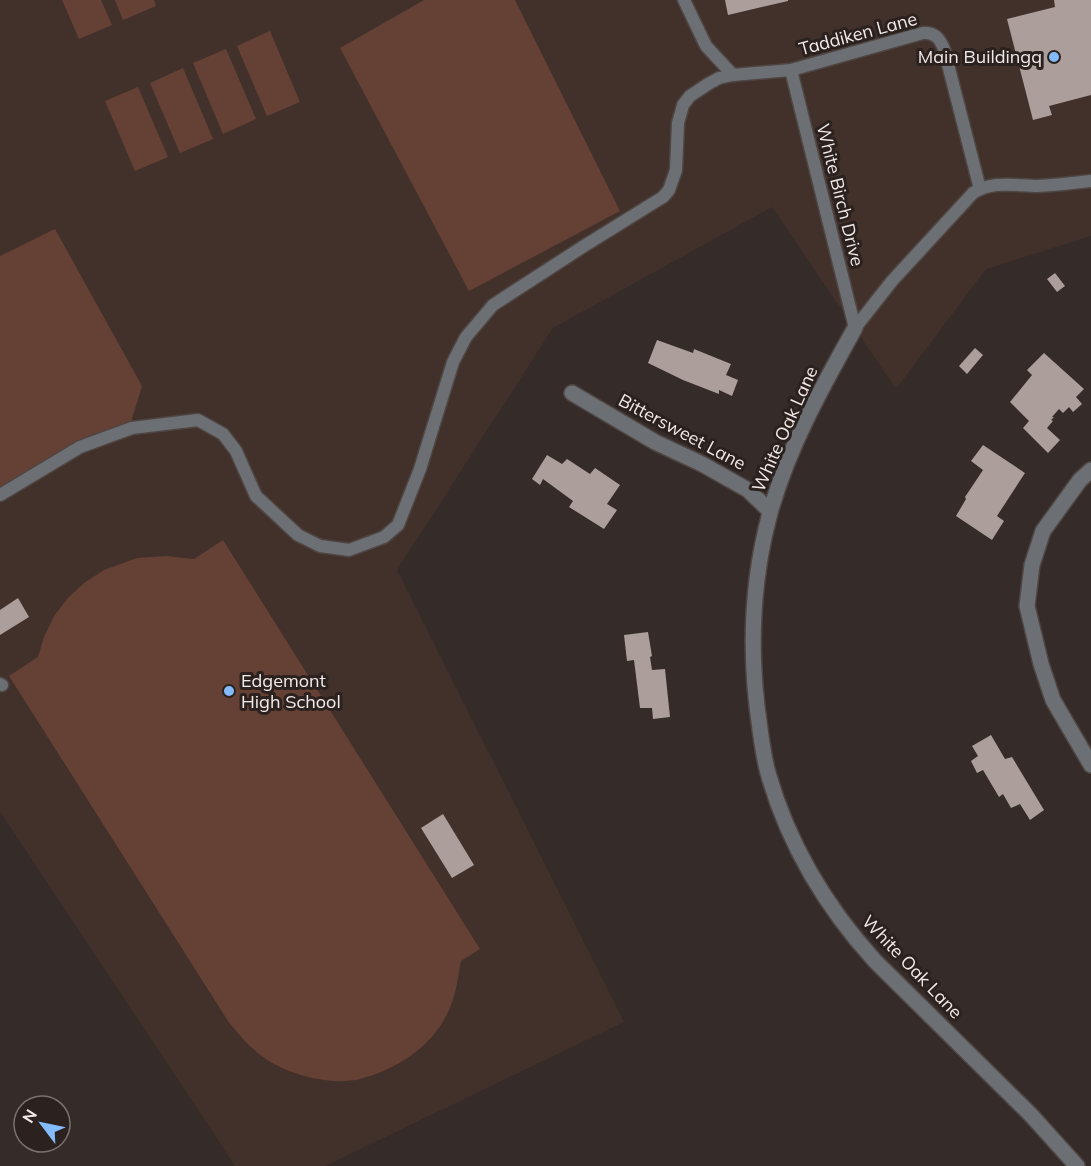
<svg xmlns="http://www.w3.org/2000/svg" width="1091" height="1166" font-family="Mulish,sans-serif">
  <style>
    .built { fill: #42312b }
    .green { fill: #654034 }
    .building { fill: #ac9f9b }
    .lines { fill: none; stroke-linecap: round; stroke-linejoin: round }
    .service-casing { stroke: #4f4643; stroke-width: 15 }
    .minor-casing { stroke: #4f4643; stroke-width: 18 }
    .service { stroke: #6c6f73; stroke-width: 12 }
    .minor { stroke: #6c6f73; stroke-width: 15 }
    .poi-dot { fill: #84bcfb; stroke: #2b211e; stroke-width: 2 }
    .labels { text-anchor: middle; stroke-width: 6; stroke-linejoin: round; paint-order: stroke }
    .street-label { font-size: 18px; fill: #f1eae8; stroke: #2b211e }
    .poi-label { font-size: 18px; fill: #f1eae8; stroke: #2b211e; text-anchor: end }
  </style>
  <rect width="100%" height="100%" fill="#352b28"/>
  <polygon class="built" points="0,0 1091,0 1091,236 986,269 896,389 772,207 553,328 397,570 624,1022 325,1166 235,1166 0,811"/>
  <g class="green">
    <polygon points="62,0 101,0 112,25 79,39"/>
    <polygon points="115,0 154,0 156,6 123,20"/>
    <polygon points="424,0 515,0 620,211 469,291 340,48"/>
    <polygon points="270,31 300,102 267,116 237,46"/>
    <polygon points="226,49 256,119 223,134 193,63"/>
    <polygon points="183,68 213,139 180,153 150,83"/>
    <polygon points="138,87 168,157 135,171 105,101"/>
    <polygon points="55,229 142,386 131,422 0,501 0,256"/>
    <path d="M223,540L480,949L461,961C458,978 456,994 449,1010C433,1046 398,1069 360,1079C331,1086 288,1075 263,1057C249,1047 239,1035 228,1021L9,676L38,657L44,637L54,616L68,598L84,583L104,570L137,558L166,556L194,559Z"/>
  </g>
  <g class="building">
    <polygon points="725,0 788,0 788,1 728,15"/>
    <polygon points="1054,0 1091,0 1091,95 1049,106 1052,115 1033,120 1007,19 1055,7"/>
    <polygon points="1055,273 1065,286 1057,292 1047,279"/>
    <polygon points="657,340 693,353 694,349 731,364 726,375 738,380 732,396 719,390 719,394 683,380 648,363"/>
    <polygon points="975,348 983,355 967,374 959,366"/>
    <polygon points="1044,353 1084,389 1076,397 1082,404 1073,412 1069,407 1063,413 1059,409 1052,417 1054,417 1051,420 1053,421 1047,428 1060,440 1048,453 1023,428 1029,421 1010,402 1032,375 1027,370"/>
    <polygon points="983,445 1025,473 997,516 1004,521 992,540 956,516 966,499 965,497 983,470 971,461"/>
    <polygon points="547,455 562,464 567,459 590,474 595,468 620,485 607,504 617,510 604,529 569,507 573,501 543,479 540,485 532,479"/>
    <polygon points="18,598 29,617 0,635 0,610"/>
    <polygon points="648,632 652,656 650,657 652,670 665,669 670,717 653,719 652,708 640,708 634,660 627,661 624,635"/>
    <polygon points="991,735 1005,759 1012,757 1044,810 1030,820 1020,804 1011,808 1003,794 999,797 983,770 977,773 971,761 978,756 972,746"/>
    <polygon points="443,814 474,865 452,878 421,828"/>
  </g>
  <g class="lines">
    <g class="service-casing">
      <g id="service">
        <polyline points="684,0 706,46 733,75"/>
        <polyline points="791,70 855,328"/>
        <path d="M855,328L892,281L973,193C993,180 1016,186 1038,186C1056,185 1074,183 1091,181"/>
        <path d="M0,495L80,447L132,428L198,420L223,434L236,451L256,496L298,535L320,546L349,550L384,537L398,525L420,469L453,362L466,337L493,305L584,246L663,197L669,190L676,170L678,123L683,105L690,96L708,84L719,78L733,75L791,70L923,33C935,32 940,39 944,49L980,189"/>
        <polyline points="0,684 2,685"/>
      </g>
    </g>
    <g class="minor-casing">
      <g id="minor">
        <path d="M855,328C822,387 788,448 770,513C751,583 749,657 760,729C762,743 764,759 768,773C788,843 826,907 875,961L1031,1115L1077,1166"/>
        <polyline points="572,393 655,442 702,464 748,490 770,511"/>
        <polyline points="1091,470 1080,480 1043,531 1032,565 1027,606 1041,664 1053,700 1091,765"/>
      </g>
    </g>
    <use href="#service" class="service"/>
    <use href="#minor" class="minor"/>
  </g>
  <g class="poi-dot">
    <circle cx="1054" cy="57" r="6"/>
    <circle cx="229" cy="691" r="6"/>
  </g>
  <g class="labels">
    <g class="street-label">
      <text transform="translate(858 34) rotate(-15)" y="6">Taddiken Lane</text>
      <text transform="translate(840 195) rotate(76)" y="6">White Birch Drive</text>
      <text transform="translate(785 429) rotate(-66)" y="6">White Oak Lane</text>
      <text transform="translate(682 432) rotate(28)" y="6">Bittersweet Lane</text>
      <text transform="translate(912 967) rotate(46)" y="6">White Oak Lane</text>
    </g>
    <g class="poi-label">
      <text x="1042" y="63">Main Buildingq</text>
      <text x="241" y="687" text-anchor="start">Edgemont<tspan x="241" dy="21">High School</tspan></text>
    </g>
  </g>
  <g transform="translate(42 1124) rotate(302)"><circle r="28" fill="#2b211e" stroke="#7a716f" stroke-width="1.5"/>
  <path d="M0-4.5L10 22L0 15L-10 22Z" fill="#84bcfb"/>
  <text y="-9" font-size="16" font-weight="bold" text-anchor="middle" fill="#f1eae8">N</text>
  </g>
</svg>
